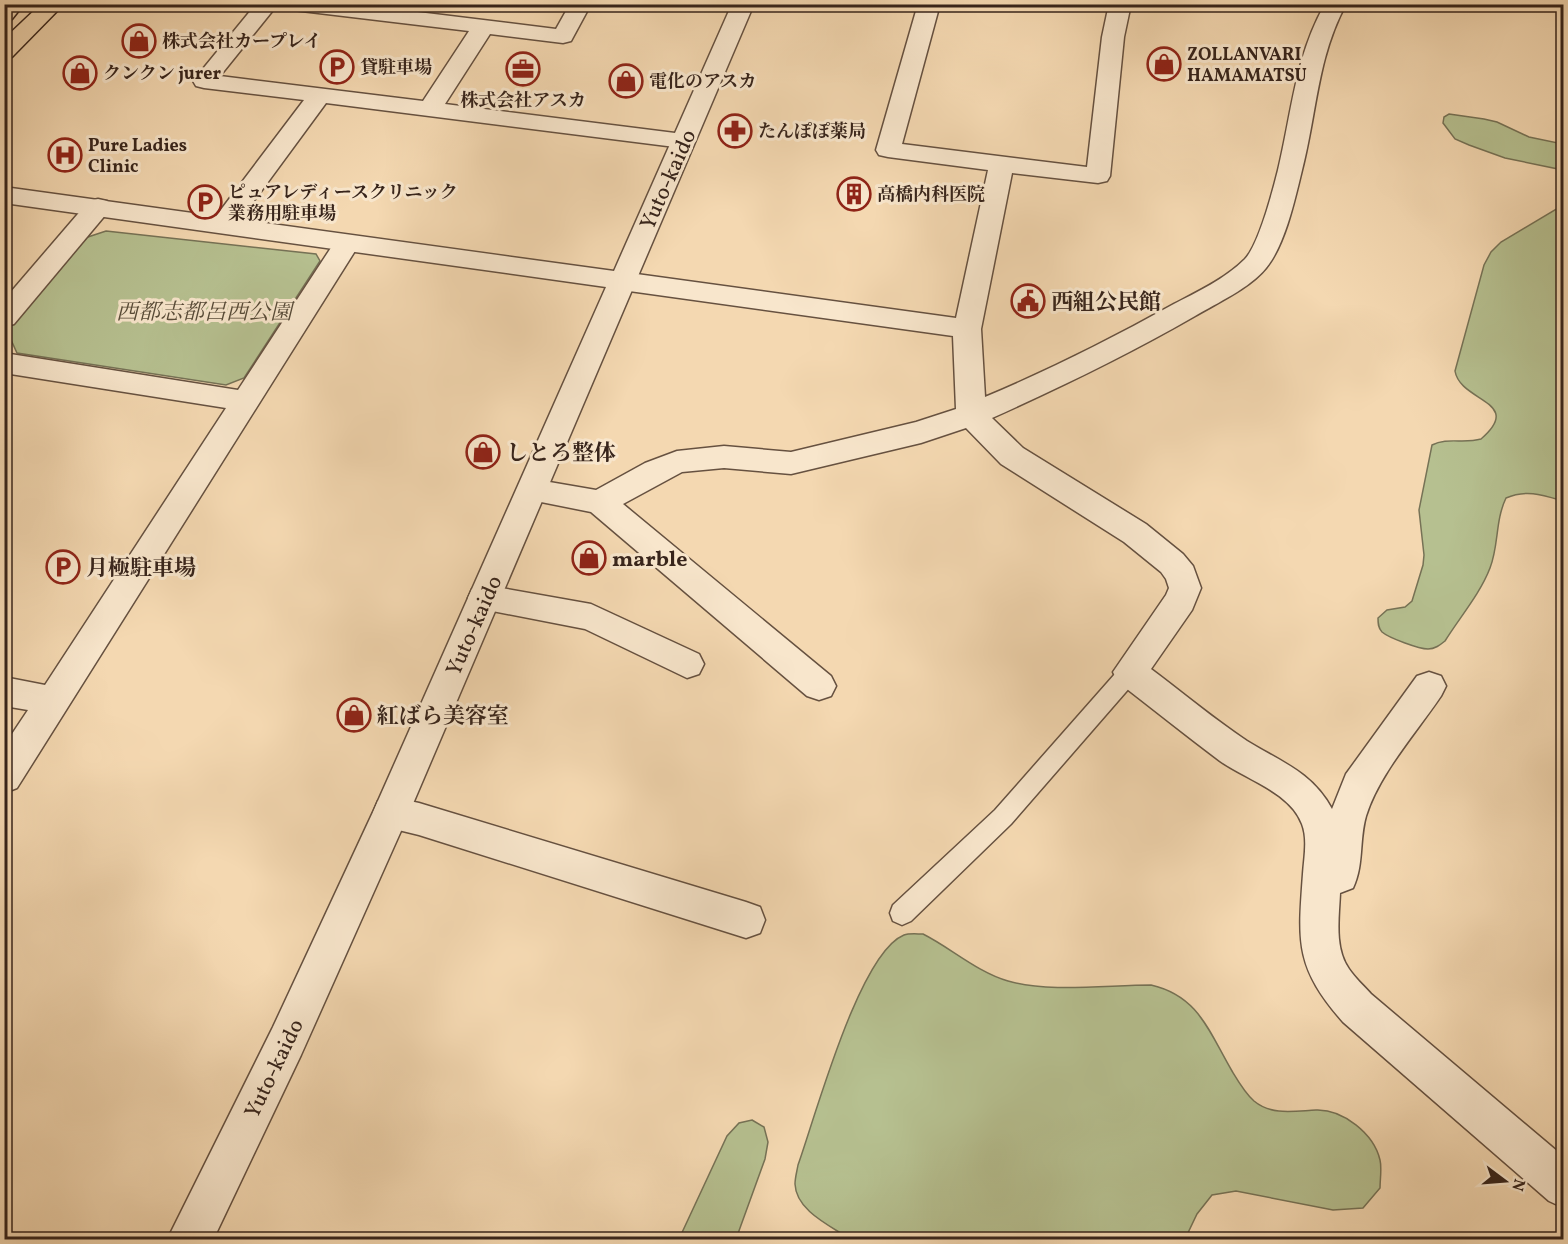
<svg xmlns="http://www.w3.org/2000/svg" width="1568" height="1244" font-family="Vollkorn,'Noto Serif JP',serif">
  <style>
    .green { fill: #b6c090; stroke: #767256; stroke-width: 1.5 }
    .lines { fill: none; stroke-linecap: round; stroke-linejoin: round }
    .service-casing { stroke: #665140; stroke-width: 3 }
    .minor-casing { stroke: #665140; stroke-width: 3 }
    .tertiary-casing { stroke: #665140; stroke-width: 3 }
    .primary-casing { stroke: #37241b; stroke-width: 3 }
    .service { fill: #f8e6cc; fill-rule: evenodd }
    .minor { fill: #f8e6cc; fill-rule: evenodd }
    .tertiary { fill: #f8e6cc; fill-rule: evenodd }
    .primary { fill: #f4d8b1; fill-rule: evenodd }
    .labels { text-anchor: middle; stroke-width: 6; stroke-linejoin: round; paint-order: stroke }
    .far-poi-label { font-size: 18px; font-weight: bold; fill: #37241b; stroke: #f8e6cc; text-anchor: start }
    .street-label { font-size: 22px; fill: #37241b; stroke: #f8e6cc }
    .poi-label { font-size: 22px; font-weight: bold; fill: #37241b; stroke: #f8e6cc; text-anchor: start }
    .park-label { font-size: 22px; font-style: italic; fill: #574b38; stroke: #f8e6cc }
  </style>
  <rect width="100%" height="100%" fill="#f4d8b1"/>
  <filter id="stains"><feTurbulence type="fractalNoise" baseFrequency=".00333" numOctaves="4"/><feColorMatrix values="0 0 0 0 .2 0 0 0 0 .09 0 0 0 0 .02 0 0 0 .5 -.17"/></filter>
  <radialGradient id="worn" r=".72"><stop offset=".6" stop-color="#630" stop-opacity="0"/><stop offset="1" stop-color="#630" stop-opacity=".3"/></radialGradient>
  <g class="green">
    <polygon points="1449,114 1484,119 1497,122 1529,137 1563,144 1563,170 1505,158 1469,145 1455,139 1443,123 1444,117"/>
    <path d="M1563,205V501C1543,495 1526,489 1506,498C1495,521 1499,545 1490,568C1480,594 1460,617 1445,641C1440,645 1435,649 1428,649C1419,649 1389,638 1382,632C1378,628 1378,623 1378,618L1387,610L1405,607L1412,601L1423,565L1424,555L1419,510L1432,445C1447,437 1464,444 1481,439C1525,401 1460,402 1455,371L1484,265L1491,252L1501,242Z"/>
    <polygon points="106,231 316,254 320,261 244,378 226,385 17,353 7,331 85,238"/>
    <path d="M923,934C951,948 977,972 1008,981C1048,993 1108,985 1151,985C1199,996 1209,1032 1232,1071C1238,1081 1245,1093 1254,1101C1272,1116 1295,1111 1316,1110C1343,1109 1374,1134 1380,1160C1382,1168 1380,1179 1380,1188L1363,1208L1333,1210L1236,1191L1212,1195L1197,1214L1185,1239H850C831,1226 796,1211 795,1184C795,1178 797,1171 798,1165C815,1118 859,953 904,935C909,933 917,934 923,934Z"/>
    <polygon points="752,1120 764,1127 768,1142 765,1159 736,1239 679,1239 727,1136 739,1123"/>
  </g>
  <g class="lines">
    <g class="service-casing">
      <polygon id="service" points="1130,663 1138,666 1141,672 1138,678 1011,824 911,921 902,925 893,921 890,913 893,905 995,810 1122,666"/>
    </g>
    <g class="minor-casing">
      <g id="minor">
        <polygon points="256,4 278,4 220,76 423,101 469,31 293,10 285,9 283,4 352,4 556,29 570,4 591,4 571,41 563,43 490,34 445,104 683,134 692,136 695,141 692,146 683,148 326,103 232,231 223,233 214,231 210,225 214,219 304,100 204,88 196,86 193,81"/>
        <path d="M918,4H940L902,144L1087,167L1102,37L1109,4H1131L1124,37L1110,176L1107,181L1098,183L1012,173L981,329L985,397C1049,370 1111,339 1172,305C1197,292 1225,279 1245,259C1259,244 1273,190 1278,170C1292,112 1295,57 1325,4H1346C1317,58 1317,112 1302,170C1295,199 1285,245 1266,268C1250,288 1217,303 1195,316C1129,354 1061,387 992,418L1023,448L1146,524L1183,554L1193,566L1201,588L1192,610L1151,669C1183,693 1214,719 1247,741C1281,762 1312,772 1332,809L1346,774L1417,676L1429,672L1441,676L1446,686L1441,696C1416,733 1379,774 1366,816C1359,840 1364,865 1353,888L1340,893C1339,917 1334,948 1349,969C1355,978 1364,986 1371,994L1564,1157V1208L1549,1201L1343,1022C1295,967 1298,943 1303,874C1304,858 1308,839 1302,824C1290,792 1245,779 1220,761C1185,735 1152,708 1118,682L1113,672L1166,595L1169,588L1166,579L1161,572L1124,542L1001,464L966,428L921,443L791,474L724,468L682,472L623,504L831,676L836,686L831,696L819,700L807,696L591,512L521,498L517,490L521,482L532,479L596,490L645,463L677,451L724,446L791,452L916,422L956,409L953,336L622,290L613,287L609,281L613,275L622,272L956,318L988,170L888,157L879,155L876,150Z"/>
        <polygon points="98,199 107,201 111,207 107,213 14,324 4,327 4,300 89,201"/>
        <polygon points="347,235 356,237 360,243 17,788 4,793 4,746 28,710 4,706 4,677 45,685 226,408 4,373 4,353 238,390 338,237"/>
        <polygon points="484,585 591,604 699,654 704,664 699,674 687,678 585,629 472,607 468,598 472,589"/>
        <polygon points="391,797 419,803 746,902 760,907 765,920 760,933 746,938 419,835 378,825 373,813 378,801"/>
      </g>
    </g>
    <g class="tertiary-casing">
      <polygon id="tertiary" points="732,4 754,4 409,813 301,1055 213,1240 167,1240 273,1027 374,810 606,287 4,203 4,187 614,271"/>
    </g>
    <g class="primary-casing">
      <g id="primary">
        <polygon points="4,4 24,4 12,19 4,20"/>
        <polygon points="41,4 64,4 12,57 4,59 4,39"/>
      </g>
    </g>
    <use href="#service" class="service"/>
    <use href="#minor" class="minor"/>
    <use href="#tertiary" class="tertiary"/>
    <use href="#primary" class="primary"/>
  </g>
  <defs>
    <g id="shop-ring" transform="scale(1.725)"><circle r="9.5" fill="#f8e6cc" stroke="#8f2418" stroke-width="1.5"/><path d="M-5-2.5h2.3a2.7 3.5 0 0 1 5.4 0H5L5.5 6h-11ZM-1.5-2.5h3a1.5 2.3 0 0 0-3 0Z" fill="#8f2418"/></g>
    <g id="parking-ring" transform="scale(1.725)"><circle r="9.5" fill="#f8e6cc" stroke="#8f2418" stroke-width="1.5"/><path d="M-3.5-5.5H1a3.5 3.5 0 0 1 0 7H-1V5.5H-3.5ZM-1-3.4V-.6H.8a1.4 1.4 0 0 0 0-2.8Z" fill="#8f2418"/></g>
    <g id="office-ring" transform="scale(1.725)"><circle r="9.5" fill="#f8e6cc" stroke="#8f2418" stroke-width="1.5"/><path d="M-6-3h4V-5.5h4V-3h4V5H-6ZM-1-4.5V-3h2v-1.5ZM-6 0V1H6V0Z" fill="#8f2418"/></g>
    <g id="pharmacy-ring" transform="scale(1.725)"><circle r="9.5" fill="#f8e6cc" stroke="#8f2418" stroke-width="1.5"/><path d="M-2-6h4v4h4v4h-4v4h-4v-4h-4v-4h4Z" fill="#8f2418"/></g>
    <g id="hospital-ring" transform="scale(1.725)"><circle r="9.5" fill="#f8e6cc" stroke="#8f2418" stroke-width="1.5"/><path d="M-5-5h3v3.5h4V-5h3V5h-3V1.5h-4V5h-3Z" fill="#8f2418"/></g>
    <g id="building-ring" transform="scale(1.725)"><circle r="9.5" fill="#f8e6cc" stroke="#8f2418" stroke-width="1.5"/><path d="M-4-6H4V6H1V3H-1V6H-4ZM-2.5-4.3h1.7v1.8h-1.7ZM.8-4.3h1.7v1.8H.8ZM-2.5-1h1.7V.8h-1.7ZM.8-1h1.7V.8H.8Z" fill="#8f2418"/></g>
    <g id="civic-ring" transform="scale(1.725)"><circle r="9.5" fill="#f8e6cc" stroke="#8f2418" stroke-width="1.5"/><path d="M-.6-6.5H3V-4.5H.6V-3L4-1V1h2V6H-6V1h2V-1L-.6-3ZM-1.2 2.5V6h2.4V2.5Z" fill="#8f2418"/></g>
  </defs>
  <g fill-rule="evenodd">
    <use href="#shop-ring" x="139" y="41"/>
    <use href="#shop-ring" x="1164" y="64"/>
    <use href="#parking-ring" x="337" y="67"/>
    <use href="#office-ring" x="523" y="69"/>
    <use href="#shop-ring" x="80" y="73"/>
    <use href="#shop-ring" x="626" y="81"/>
    <use href="#pharmacy-ring" x="735" y="131"/>
    <use href="#hospital-ring" x="65" y="155"/>
    <use href="#building-ring" x="854" y="194"/>
    <use href="#parking-ring" x="205" y="202"/>
    <use href="#civic-ring" x="1028" y="301"/>
    <use href="#shop-ring" x="483" y="452"/>
    <use href="#shop-ring" x="589" y="558"/>
    <use href="#parking-ring" x="63" y="567"/>
    <use href="#shop-ring" x="354" y="715"/>
  </g>
  <g class="labels">
    <g class="far-poi-label">
      <text x="162" y="47">株式会社カープレイ</text>
      <text x="1187" y="60">ZOLLANVARI<tspan x="1187" dy="21">HAMAMATSU</tspan></text>
      <text x="360" y="73">貸駐車場</text>
      <text x="103" y="79">クンクン jurer</text>
      <text x="649" y="87">電化のアスカ</text>
      <text x="523" y="106" text-anchor="middle">株式会社アスカ</text>
      <text x="758" y="137">たんぽぽ薬局</text>
      <text x="88" y="151">Pure Ladies<tspan x="88" dy="21">Clinic</tspan></text>
      <text x="228" y="198">ピュアレディースクリニック<tspan x="228" dy="21">業務用駐車場</tspan></text>
      <text x="877" y="200">高橋内科医院</text>
    </g>
    <g class="street-label">
      <text transform="translate(667 179) rotate(-66)" y="8">Yuto-kaido</text>
      <text transform="translate(473 625) rotate(-66)" y="8">Yuto-kaido</text>
      <text transform="translate(273 1068) rotate(-64)" y="8">Yuto-kaido</text>
    </g>
    <g class="poi-label">
      <text x="1051" y="309">西組公民館</text>
      <text x="506" y="460">しとろ整体</text>
      <text x="612" y="566">marble</text>
      <text x="86" y="575">月極駐車場</text>
      <text x="377" y="723">紅ばら美容室</text>
    </g>
    <g class="park-label">
      <text x="204" y="319">西都志都呂西公園</text>
    </g>
  </g>
  <rect width="1568" height="1244" fill="none" stroke="#f4d8b1" stroke-width="24"/>
  <rect x="6" y="6" width="1556" height="1232" fill="none" stroke="#37241b" stroke-width="3"/>
  <rect x="12" y="12" width="1544" height="1220" fill="none" stroke="#37241b" stroke-width="1.5"/>
  <g transform="translate(1505 1181) rotate(106)" stroke="#f8e6cc" stroke-width="4.5" paint-order="stroke">
  <path d="M0-4.5L10 22L0 15L-10 22Z" fill="#37241b"/>
  <text y="-9" font-size="16" font-weight="bold" text-anchor="middle" fill="#37241b">N</text>
  </g>
  <rect width="100%" height="100%" filter="url(#stains)"/>
  <rect width="100%" height="100%" fill="url(#worn)"/>
</svg>
